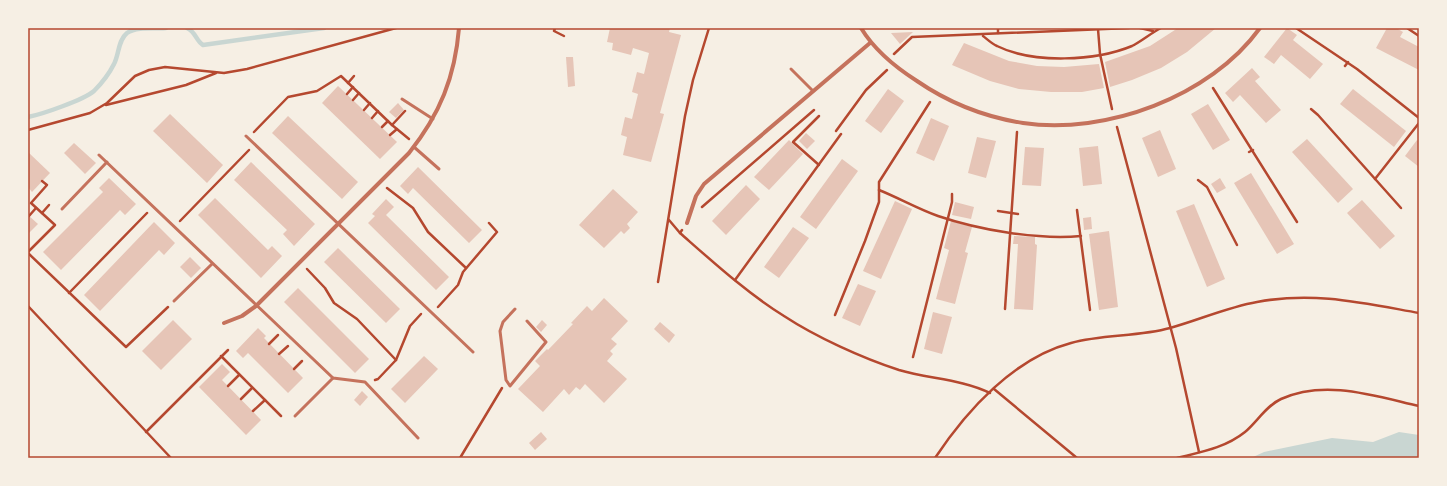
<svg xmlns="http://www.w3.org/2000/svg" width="1447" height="486" font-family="Manrope,sans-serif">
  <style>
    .water { fill: #c9d6d2 }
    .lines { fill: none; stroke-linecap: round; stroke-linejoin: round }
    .stream { stroke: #c9d6d2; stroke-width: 4.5 }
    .building { fill: #e6c5b7 }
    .path { stroke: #b5482f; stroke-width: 2.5 }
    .service { stroke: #c5725c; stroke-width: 3 }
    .minor { stroke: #c5725c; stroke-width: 4 }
    .neatline { fill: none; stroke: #b5482f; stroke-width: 1.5 }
  </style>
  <rect width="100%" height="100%" fill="#f6efe4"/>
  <polygon class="water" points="1399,432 1419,435 1419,458 1251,458 1264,452 1332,438 1373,442"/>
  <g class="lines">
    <g class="stream">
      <path d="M187,28C196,32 196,41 203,45L324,28"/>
      <path d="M28,117C43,114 83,100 94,91C102,83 109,74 114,64C119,55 118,40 127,33C137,26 155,29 166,28"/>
    </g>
  </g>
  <g class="building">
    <polygon points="610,28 670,28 669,32 681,35 660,113 664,114 651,162 623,155 627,137 621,135 625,117 632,119 638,94 632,92 637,72 644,74 649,53 633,48 631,55 612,50 613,43 607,42"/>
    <polygon points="1178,28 1216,28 1187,52 1161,68 1132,80 1110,87 1105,62 1150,46"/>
    <polygon points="1287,28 1297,35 1293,40 1323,64 1310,79 1281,55 1274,64 1264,57"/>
    <polygon points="1387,28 1396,28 1403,32 1400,37 1419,47 1419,70 1376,48"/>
    <polygon points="913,32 900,44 891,33"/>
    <polygon points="964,43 1009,61 1037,66 1064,67 1099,64 1104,88 1082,92 1051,92 1019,89 990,81 952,65"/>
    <polygon points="566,57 573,57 575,86 568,87"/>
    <polygon points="1252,68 1260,77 1255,81 1281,110 1266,123 1240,95 1233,102 1225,93"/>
    <polygon points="338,86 397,142 380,159 322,103"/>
    <polygon points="888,89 904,101 881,133 865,121"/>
    <polygon points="1353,89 1406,131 1394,147 1340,104"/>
    <polygon points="398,103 404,110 396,118 389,112"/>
    <polygon points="1208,104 1230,140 1213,150 1191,114"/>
    <polygon points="170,114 223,165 207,183 153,131"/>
    <polygon points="288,116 358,182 342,199 272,133"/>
    <polygon points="931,118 949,126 934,161 916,153"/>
    <polygon points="1160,130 1176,169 1158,177 1142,138"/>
    <polygon points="806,133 815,141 807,149 799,141"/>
    <polygon points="977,137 996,141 986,178 968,173"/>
    <polygon points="1307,139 1353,189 1338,203 1292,152"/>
    <polygon points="789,140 803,154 769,190 754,177"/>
    <polygon points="1417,140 1419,142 1419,167 1405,156"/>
    <polygon points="74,143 96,163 85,174 64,153"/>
    <polygon points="1098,146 1102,184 1083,186 1079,148"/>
    <polygon points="1025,147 1044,148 1041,186 1022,185"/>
    <polygon points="28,152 50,173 32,192 28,187"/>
    <polygon points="842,159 858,171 816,229 800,217"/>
    <polygon points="251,162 315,224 294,246 283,234 287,230 234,180"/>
    <polygon points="418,167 482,230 469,243 413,188 408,194 400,186"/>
    <polygon points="1251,173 1294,244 1277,254 1234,183"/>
    <polygon points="109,178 136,204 125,215 120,210 61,270 43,252 103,192 99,188"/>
    <polygon points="1220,178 1226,188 1217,193 1211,184"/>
    <polygon points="746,185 760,199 726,235 712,221"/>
    <polygon points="613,189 638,212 627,224 630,228 624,234 621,231 604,248 579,225"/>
    <polygon points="215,198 268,250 272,246 282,256 261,278 198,215"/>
    <polygon points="386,199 394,207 386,215 449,277 436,290 368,223 375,216 372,214"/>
    <polygon points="1362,200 1395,236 1380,249 1347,213"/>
    <polygon points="895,201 912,209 881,279 863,271"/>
    <polygon points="955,202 974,207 971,219 952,215"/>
    <polygon points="1194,204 1225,279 1207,287 1176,211"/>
    <polygon points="28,215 38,224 28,234"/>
    <polygon points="1091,217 1092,229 1084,230 1083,218"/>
    <polygon points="951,221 972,227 965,252 968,253 955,304 936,299 949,250 944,248"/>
    <polygon points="154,222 175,243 164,255 159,250 100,311 84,295"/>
    <polygon points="793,227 809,238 779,278 764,267"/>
    <polygon points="1109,231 1118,307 1099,310 1089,234"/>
    <polygon points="1014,236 1035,237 1035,244 1037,245 1033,310 1014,309 1018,244 1013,244"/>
    <polygon points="338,248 400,309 386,323 324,262"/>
    <polygon points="190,257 201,268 191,278 180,267"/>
    <polygon points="858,284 876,291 860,326 842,318"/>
    <polygon points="298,288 369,359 355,373 284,302"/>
    <polygon points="604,298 628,321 611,339 617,344 610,351 613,354 607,361 627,379 604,403 585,384 580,390 576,387 569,395 564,389 543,412 518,389 540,366 535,361 547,349 548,350 573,324 571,323 587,306 592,311"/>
    <polygon points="933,312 952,317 942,354 924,349"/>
    <polygon points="173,320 192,339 161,370 142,351"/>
    <polygon points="542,320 547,325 541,332 536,327"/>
    <polygon points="660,322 675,335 669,343 654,329"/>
    <polygon points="258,328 266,336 264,338 303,378 288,393 248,353 243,358 236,351"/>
    <polygon points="424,356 438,369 405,403 391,389"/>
    <polygon points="222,364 230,372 222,380 261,420 246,435 199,387"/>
    <polygon points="362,391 368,397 360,406 354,400"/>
    <polygon points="541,432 547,439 535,450 529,443"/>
  </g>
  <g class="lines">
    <g class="path">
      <polyline points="555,28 554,31 564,36"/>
      <polyline points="998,28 998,33"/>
      <polyline points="1140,28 1153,31"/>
      <polyline points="1296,28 1357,69 1419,118"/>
      <polyline points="1407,28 1419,36"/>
      <polyline points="1098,29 1100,54 1112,109"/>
      <path d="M983,36C987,39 992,44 997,46C1033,64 1096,61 1132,46C1142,41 1151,33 1161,28"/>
      <polyline points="894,54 912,37 1129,28"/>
      <polyline points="1345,66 1348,62"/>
      <polyline points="348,83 354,76"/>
      <polyline points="1213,88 1297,222"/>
      <polyline points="347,94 353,87"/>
      <polyline points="353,100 359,93"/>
      <polyline points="106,105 186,85 216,73"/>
      <polyline points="1311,109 1318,115 1401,208"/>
      <polyline points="364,110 370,103"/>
      <polyline points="372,118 378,111"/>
      <polyline points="392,125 409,139"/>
      <polyline points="382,127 388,121"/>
      <polyline points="1117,127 1176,348 1199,452"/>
      <polyline points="28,130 90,113 107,103 135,76 149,70 165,67 224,73 247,69 396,28"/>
      <polyline points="836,131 866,90 887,70"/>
      <polyline points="254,132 288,97 317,91 341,76 392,125 405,111"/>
      <polyline points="390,135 397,129"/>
      <polyline points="1249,152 1253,150"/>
      <polyline points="819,165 793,142 819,116"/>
      <polyline points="1375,179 1419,123"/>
      <polyline points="1198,180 1207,187 1237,245"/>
      <polyline points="387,188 413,208 428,232 466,268"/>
      <path d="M879,190C899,198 918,209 938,216C979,230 1038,240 1081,236"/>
      <polyline points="702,207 814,110"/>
      <polyline points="1077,210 1090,310"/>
      <polyline points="998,211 1018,214"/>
      <polyline points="42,213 49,205"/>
      <polyline points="29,216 36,208"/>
      <polyline points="669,220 680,233"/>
      <polyline points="180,221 249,150"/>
      <path d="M682,230L680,233C713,262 747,293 784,316C816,337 862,358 899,370C929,379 961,379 990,393"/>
      <polyline points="28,252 55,225 31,203 47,185 42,181"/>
      <polyline points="28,253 126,347 168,307"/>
      <polyline points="307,269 325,288 334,303 357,319 396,360"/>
      <polyline points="735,280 841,134"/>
      <polyline points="658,282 685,116 693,80 709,28"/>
      <polyline points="69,293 147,213"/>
      <polyline points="28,306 171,458"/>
      <polyline points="438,307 458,285 463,272 497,232 489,223"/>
      <polyline points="1005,309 1017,132"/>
      <polyline points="835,315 865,241 879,202 879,182 930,102"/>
      <polyline points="269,344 278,335"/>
      <polyline points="279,354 288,346"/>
      <polyline points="221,356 281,416"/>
      <polyline points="913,357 952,202 952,194"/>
      <polyline points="294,369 302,361"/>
      <polyline points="375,380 378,379 396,360 410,326 421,314"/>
      <polyline points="228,386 239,375"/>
      <polyline points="994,389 1077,458"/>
      <polyline points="241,399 252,388"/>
      <polyline points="253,411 265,400"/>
      <polyline points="146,432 228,350"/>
      <polyline points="460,458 502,388"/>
      <path d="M935,458C967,410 1014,358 1071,343C1103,334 1138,337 1170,328C1199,320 1228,307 1257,302C1314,291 1363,303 1419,313"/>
      <path d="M1177,458C1201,452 1225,448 1245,432C1257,422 1266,406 1281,399C1325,379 1375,396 1419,406"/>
    </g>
    <g class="service">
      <polyline points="791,69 813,91"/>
      <polyline points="402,99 433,119"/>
      <polyline points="246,136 473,352"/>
      <polyline points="414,147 439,169"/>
      <polyline points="99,155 333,378 365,382 418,438"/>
      <polyline points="62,209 107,162"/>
      <polyline points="174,301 212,264"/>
      <polyline points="515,309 503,322 500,331 506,380 510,386 546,342 527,321"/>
      <polyline points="295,416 333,378"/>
    </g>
    <g class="minor">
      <path d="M861,28C875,51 895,67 917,81C949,103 985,117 1023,123C1106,135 1210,97 1260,28"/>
      <polyline points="687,223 696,196 704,184 870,43"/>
      <path d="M224,323L242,316L256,306L409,153C440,114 455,77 459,28"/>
    </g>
  </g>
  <rect width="1447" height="486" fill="none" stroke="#f6efe4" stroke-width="58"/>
  <rect x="29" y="29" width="1389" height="428" class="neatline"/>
</svg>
